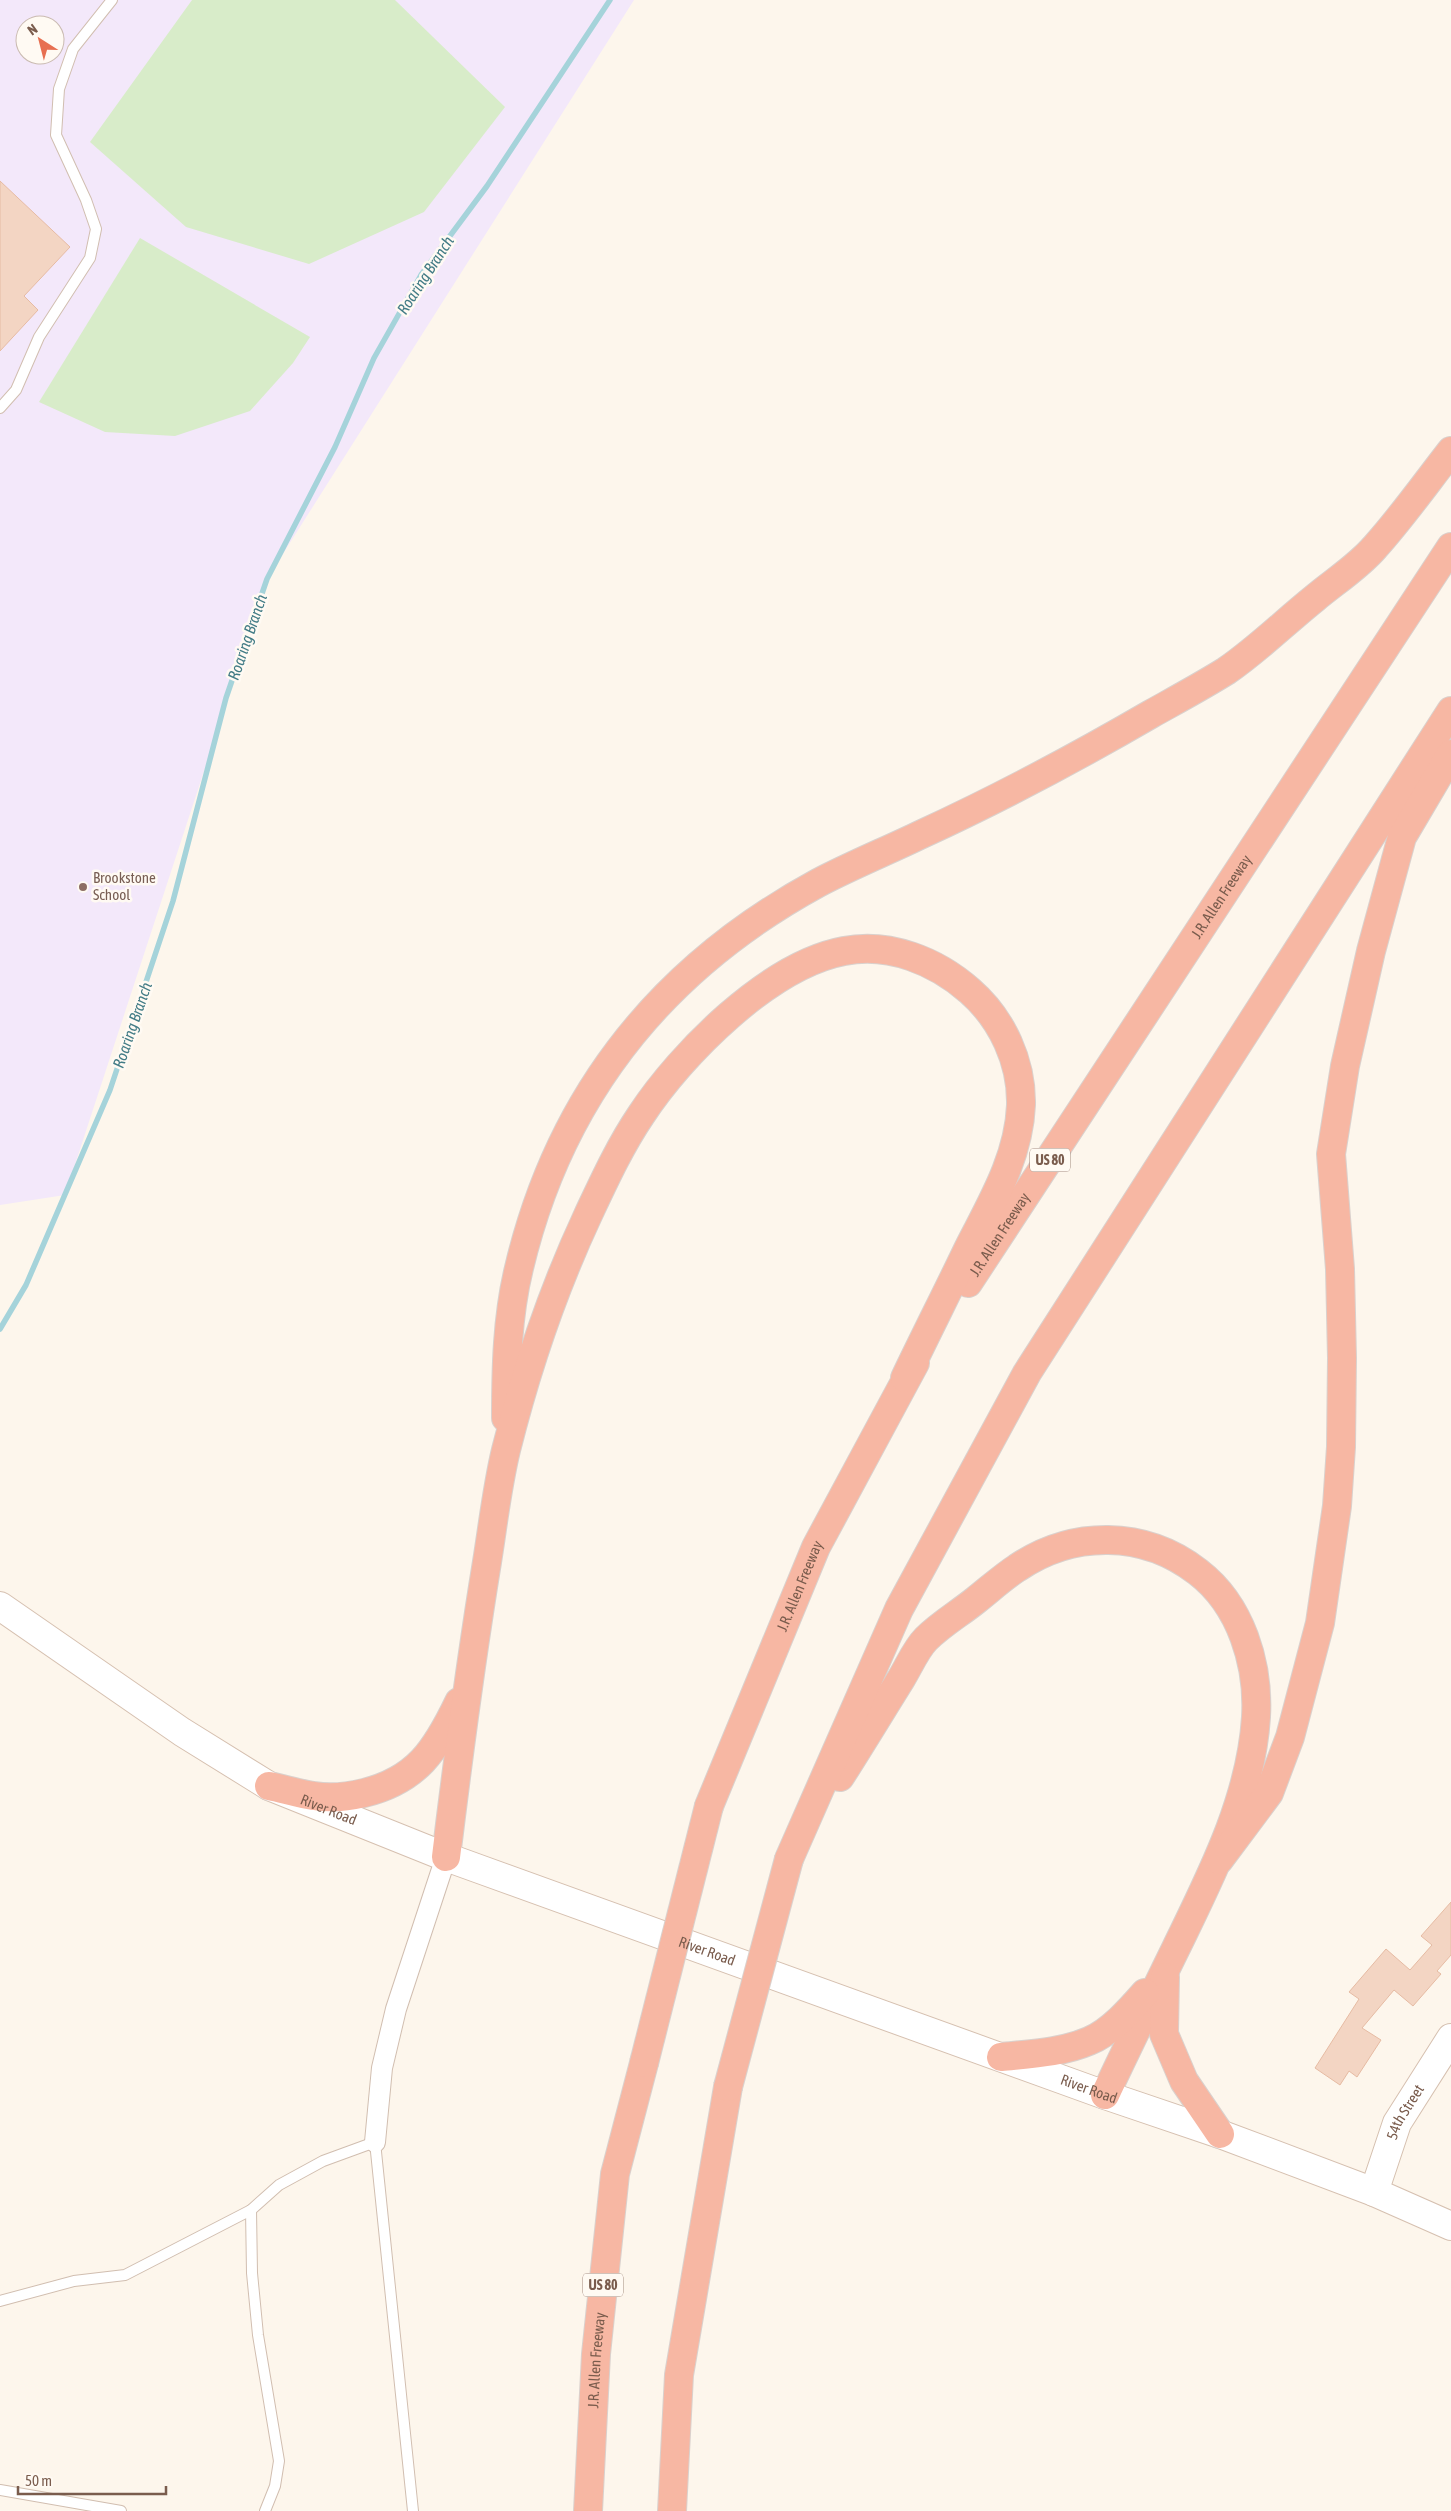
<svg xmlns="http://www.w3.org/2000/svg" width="1451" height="2511" font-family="'Asap Condensed',sans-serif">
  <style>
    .education { fill: #f3e8fa; fill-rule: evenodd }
    .green { fill: #d8ecc9 }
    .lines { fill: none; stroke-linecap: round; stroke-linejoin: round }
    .stream { stroke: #a5d3da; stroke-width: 5.5 }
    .building { fill: #f3d5c3; stroke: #e6bba3 }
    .lane-casing { stroke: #d1beb0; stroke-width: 12 }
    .street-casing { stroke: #d1beb0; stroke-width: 22 }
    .secondary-casing { stroke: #d6c0b0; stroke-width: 30 }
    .highway-casing { stroke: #dad1cd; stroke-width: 30 }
    .lane { stroke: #fff; stroke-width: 10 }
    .street { stroke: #fff; stroke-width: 20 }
    .secondary { stroke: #fff; stroke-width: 28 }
    .highway { stroke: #f7b7a3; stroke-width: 28 }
    .highway-bridge-casing { stroke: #dad1cd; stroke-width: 30; stroke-linecap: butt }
    .highway-bridge { stroke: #f7b7a3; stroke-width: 28 }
    .education-dot { fill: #8d6e63; stroke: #fffaf3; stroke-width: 2 }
    .labels { text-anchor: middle; stroke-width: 5; stroke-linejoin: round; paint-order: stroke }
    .shield { fill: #fffaf3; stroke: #a28b7f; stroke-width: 1 }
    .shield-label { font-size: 14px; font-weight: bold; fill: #7a5c4d }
    .education-label { font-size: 15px; fill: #785e54; stroke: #fffaf3; text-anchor: start }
    .street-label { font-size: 15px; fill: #7a5c4d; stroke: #fffaf3 }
    .water-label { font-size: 16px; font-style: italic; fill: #437c86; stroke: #fffaf3 }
  </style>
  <rect width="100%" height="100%" fill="#fdf6ec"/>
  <path class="education" d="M0,0H634L267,579L65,1195L0,1205ZM25,25H55V55H25Z"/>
  <g class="green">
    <polygon points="192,0 395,0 505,107 424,212 309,264 186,227 90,142"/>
    <polygon points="140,238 310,337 293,363 250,411 175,436 105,432 39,402"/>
  </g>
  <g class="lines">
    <polyline class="stream" points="0,1329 26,1285 110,1090 173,901 226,698 267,579 335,447 374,358 421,275 487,186 610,0"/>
  </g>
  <g class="building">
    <polygon points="0,181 70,247 24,296 38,310 0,351"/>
    <polygon points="1451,1902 1451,1955 1437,1971 1441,1974 1413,2006 1394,1990 1362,2028 1381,2040 1357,2077 1349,2071 1340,2085 1315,2068 1359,1999 1349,1992 1386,1949 1410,1970 1432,1945 1421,1936"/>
  </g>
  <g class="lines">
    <g class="lane-casing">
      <g id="lane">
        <polyline points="0,408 16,390 39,337 90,258 96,229 86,200 56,135 59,89 73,49 112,0"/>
        <polyline points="251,2210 252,2273 258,2335 279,2461 275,2486 265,2511"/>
        <polyline points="0,2301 74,2281 125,2275 251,2210 279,2185 323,2161 375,2142 413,2511"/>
        <polyline points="0,2490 121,2511"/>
      </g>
    </g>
    <g class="street-casing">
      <polyline id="street" points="375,2142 382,2068 396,2009 446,1857"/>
    </g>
    <g class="secondary-casing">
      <g id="secondary">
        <path id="s1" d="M0,1606L182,1732L269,1786L446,1857L1105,2095L1220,2134L1374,2192L1451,2226"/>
        <path id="s2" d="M1374,2192L1397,2123L1451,2038"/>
      </g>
    </g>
    <g class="highway-casing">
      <g id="highway">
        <path id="s3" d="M968,1283L1451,547"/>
        <path d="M506,1418C506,1369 507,1317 519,1268C560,1095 662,968 818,883C852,865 887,851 922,834C1000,798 1077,757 1151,714C1176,700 1202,686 1226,671C1257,650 1285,622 1315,598C1334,582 1359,566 1375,547C1402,517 1426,483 1451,451"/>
        <path d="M840,1777C861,1744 881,1711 901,1679C909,1666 916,1649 926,1639C941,1624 960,1613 976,1600C990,1589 1003,1577 1017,1568C1073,1530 1144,1530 1198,1572C1241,1605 1259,1664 1256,1717C1251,1799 1211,1876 1176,1948C1152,1997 1128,2046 1105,2095"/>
        <path d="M269,1786C284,1789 299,1794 314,1796C331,1799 347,1797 364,1793C417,1780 436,1750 459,1702"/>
        <path id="s4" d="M709,1806L816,1547L915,1363"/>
        <path d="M446,1857C458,1758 471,1660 487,1562C493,1525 497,1487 506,1450C526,1370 553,1290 588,1215C604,1181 620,1146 641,1115C681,1054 769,965 844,951C889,942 936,961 970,991C1002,1019 1022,1062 1021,1105C1019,1157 992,1202 969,1247C948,1291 926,1334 905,1378"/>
        <polyline points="789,1859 899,1609 1027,1373 1451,711"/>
        <polyline points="1219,1860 1269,1793 1290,1737 1320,1623 1337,1506 1341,1447 1342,1358 1340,1269 1331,1154 1345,1066 1371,951 1402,837 1451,754"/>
        <polyline points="1165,1977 1164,2034 1184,2081 1220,2134"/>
        <path d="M1001,2057C1031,2054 1061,2053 1089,2041C1110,2033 1131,2009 1145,1993"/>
        <path id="s5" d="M588,2511L596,2354L615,2174L644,2063"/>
        <polyline points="672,2511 679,2375 728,2087"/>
      </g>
    </g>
    <use href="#lane" class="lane"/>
    <use href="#street" class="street"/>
    <use href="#secondary" class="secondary"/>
    <use href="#highway" class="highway"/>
    <g class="highway-bridge-casing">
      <g id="highway-bridge">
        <polyline points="644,2063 709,1806"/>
        <polyline points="728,2087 789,1859"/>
      </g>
    </g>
    <use href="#highway-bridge" class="highway-bridge"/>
  </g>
  <circle class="education-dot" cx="83" cy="887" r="5"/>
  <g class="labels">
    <g class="shield">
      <rect x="1030" y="1148.5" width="40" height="23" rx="4"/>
      <rect x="583" y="2273.5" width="40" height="23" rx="4"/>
    </g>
    <g class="shield-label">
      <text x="1050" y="1165">US 80</text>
      <text x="603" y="2290">US 80</text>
    </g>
    <g class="education-label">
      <text x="93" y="883">Brookstone<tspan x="93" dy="17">School</tspan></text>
    </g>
    <g class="street-label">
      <text dy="5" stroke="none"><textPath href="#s3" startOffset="462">J.R. Allen Freeway</textPath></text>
      <text dy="5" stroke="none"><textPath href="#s3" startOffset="58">J.R. Allen Freeway</textPath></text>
      <text dy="5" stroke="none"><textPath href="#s4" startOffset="238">J.R. Allen Freeway</textPath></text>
      <text dy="5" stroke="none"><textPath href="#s1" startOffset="388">River Road</textPath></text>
      <text dy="5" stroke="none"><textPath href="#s1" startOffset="792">River Road</textPath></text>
      <text dy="5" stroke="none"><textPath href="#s1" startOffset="1198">River Road</textPath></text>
      <text dy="5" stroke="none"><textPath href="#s2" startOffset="86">54th Street</textPath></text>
      <text dy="5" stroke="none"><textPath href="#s5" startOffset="151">J.R. Allen Freeway</textPath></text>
    </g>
    <g class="water-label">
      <text transform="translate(425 275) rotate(-57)" y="6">Roaring Branch</text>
      <text transform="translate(247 637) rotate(-71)" y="6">Roaring Branch</text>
      <text transform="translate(132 1025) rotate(-71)" y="6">Roaring Branch</text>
    </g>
  </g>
  <g transform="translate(40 40) rotate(324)"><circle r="24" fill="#fffaf3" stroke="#cabbb1"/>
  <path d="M0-4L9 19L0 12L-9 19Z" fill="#e76f51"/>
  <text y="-8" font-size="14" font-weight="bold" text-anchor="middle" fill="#7a5c4d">N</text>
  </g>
  <path d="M18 2486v8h148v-8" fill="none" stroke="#7a5c4d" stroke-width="2.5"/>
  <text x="25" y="2486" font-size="15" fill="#7a5c4d" stroke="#fffaf3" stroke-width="4" paint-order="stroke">50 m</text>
</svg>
